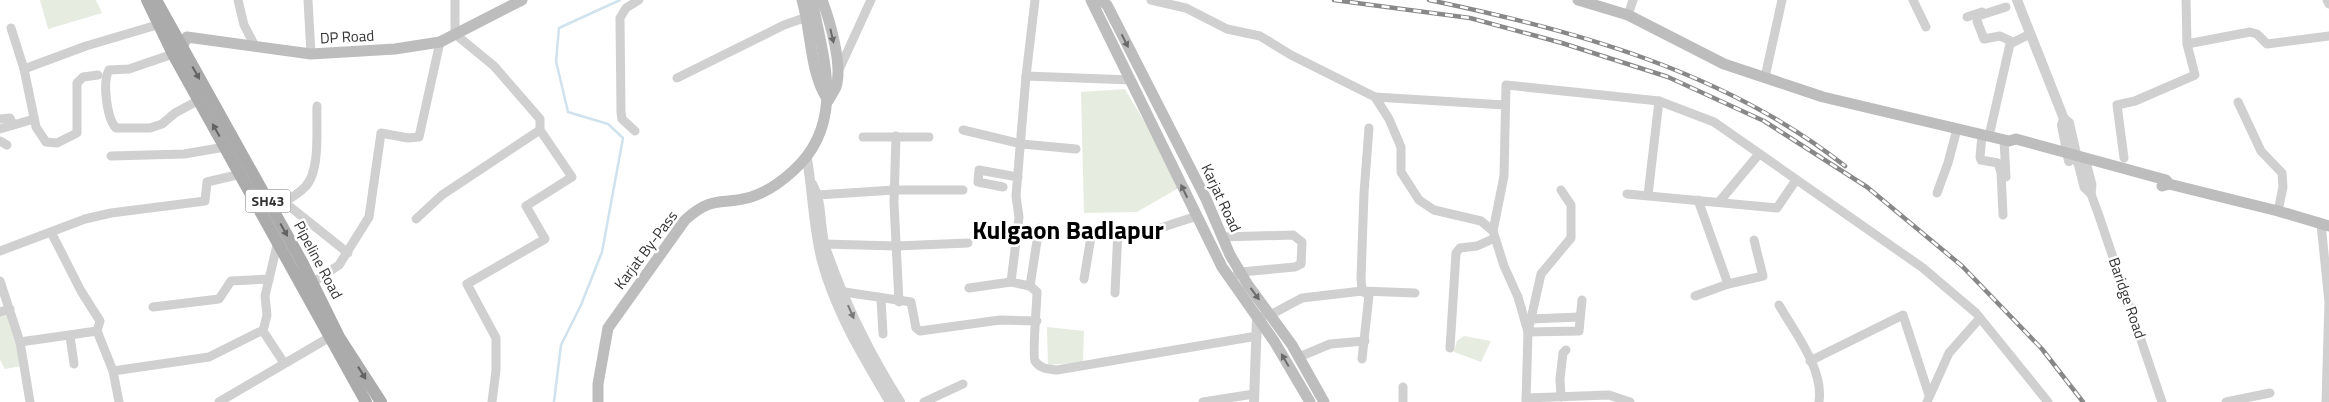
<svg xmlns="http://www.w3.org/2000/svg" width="2329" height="402" font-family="'Titillium Web',sans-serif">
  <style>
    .green { fill: #e6ecdf }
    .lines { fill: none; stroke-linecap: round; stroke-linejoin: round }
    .stream { stroke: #cfe2ee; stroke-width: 2.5 }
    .minor { stroke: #d0d0d0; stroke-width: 9 }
    .tertiary { stroke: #d0d0d0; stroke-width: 10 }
    .secondary { stroke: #bdbdbd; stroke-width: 11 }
    .primary { stroke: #ababab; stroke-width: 12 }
    .rail-casing { stroke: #888; stroke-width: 4.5 }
    .rail { stroke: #fff; stroke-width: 2.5; stroke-dasharray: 8; stroke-linecap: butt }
    .oneway { fill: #6a6a6a }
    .oneway2 { fill: #636363 }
    .oneway3 { fill: #7a7a7a }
    .labels { text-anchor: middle; stroke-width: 5; stroke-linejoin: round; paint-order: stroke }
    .shield { fill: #fff; stroke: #707070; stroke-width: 1 }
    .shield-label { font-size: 14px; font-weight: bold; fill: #333 }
    .street-label { font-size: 15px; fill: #333; stroke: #fff }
    .town-label { font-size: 25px; font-weight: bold; fill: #000; stroke: #fff }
  </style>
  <rect width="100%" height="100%" fill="#fff"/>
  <g class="green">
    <polygon points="40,0 96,0 102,13 48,29"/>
    <polygon points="1125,89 1182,186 1137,212 1084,213 1081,92"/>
    <polygon points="9,313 22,366 5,369 0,360 0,314"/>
    <polygon points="1047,327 1084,331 1083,362 1048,365"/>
    <polygon points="1464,336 1491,341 1481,362 1454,352 1457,341"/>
  </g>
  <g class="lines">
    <polyline class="stream" points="554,402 561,345 581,305 602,252 623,138 608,124 568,112 556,61 559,28 620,0"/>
    <g class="minor">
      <polyline points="238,0 244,25 255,46"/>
      <polyline points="308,0 311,54"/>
      <polyline points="455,0 455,34 494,66 540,119 540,130 572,177 526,206 545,239 467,284 496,338 496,370 492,402"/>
      <polyline points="1151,0 1186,8 1227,29 1260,36 1291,55 1375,97 1389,119 1401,147 1401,172 1419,200 1434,210 1481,221 1493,231"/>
      <polyline points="1913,0 1926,27"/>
      <polyline points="2327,0 2329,4"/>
      <polyline points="2006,7 1978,16 1977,21 1984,39 2000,36 2013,42"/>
      <polyline points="1628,15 1633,0"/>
      <polyline points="1967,17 1982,12"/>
      <polyline points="11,28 24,69 36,127 46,142 57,143 77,133 77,83 83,77 98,75"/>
      <polyline points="2187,44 2250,32 2257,34 2267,44 2329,36"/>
      <path d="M173,54L129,69L109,70C102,82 107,119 116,128H150L162,124L175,113L199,100"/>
      <polyline points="24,69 86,46 157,25"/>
      <polyline points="838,72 871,0"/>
      <polyline points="1026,76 1131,80"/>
      <polyline points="1765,77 1782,0"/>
      <polyline points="677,78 784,25 807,17"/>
      <polyline points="1375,97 1505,105"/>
      <polyline points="2238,102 2261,151 2282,173 2283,187 2278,211"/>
      <polyline points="0,119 10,118 13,125"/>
      <polyline points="0,129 34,119"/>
      <polyline points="963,130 1022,144 1076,149"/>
      <polyline points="635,131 622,119 621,112 620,18 626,8 639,0"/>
      <polyline points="1982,135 1980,157 1981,160 1998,163 2001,172 2003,215"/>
      <polyline points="896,136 894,203 899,302"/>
      <polyline points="1989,136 2010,44 2030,34"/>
      <polyline points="863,137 929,137"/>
      <polyline points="2004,140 2006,177"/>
      <polyline points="0,141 7,145"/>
      <polyline points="111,156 184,154 225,147"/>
      <polyline points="2085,158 2092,185 2091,194"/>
      <polyline points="2124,158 2117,105 2135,101 2195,75 2187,44 2186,0"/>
      <polyline points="2078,163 2084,187 2091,194 2098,213 2162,402"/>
      <polyline points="1003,187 978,182 979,170 1018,177"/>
      <polyline points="1561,190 1571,205 1571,238 1541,274 1528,332 1579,331 1582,300"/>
      <polyline points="1937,193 1948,163 1957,129"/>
      <polyline points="1627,194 1777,208 1796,180"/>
      <polyline points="818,195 894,190 963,190"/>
      <polyline points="1648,195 1659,101"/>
      <polyline points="284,202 348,253"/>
      <polyline points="1719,202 1759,154"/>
      <path d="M272,209C283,202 297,196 305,187C321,171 316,127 317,106"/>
      <polyline points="416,219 442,195 540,130"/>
      <polyline points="2321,224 2329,302 2326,402"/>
      <path d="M1039,228L1030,286L1037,292C1037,304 1032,354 1035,361C1040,369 1049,369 1057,370L1257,336"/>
      <polyline points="51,232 81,291 100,321 97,331 113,371"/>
      <polyline points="1223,237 1293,235 1302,242 1301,264 1295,267 1241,272 1236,275"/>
      <polyline points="824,244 896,246 968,243"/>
      <polyline points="0,251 85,219 111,213 205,201 207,182 241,174"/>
      <polyline points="1084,279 1092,231 1098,229 1148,232 1197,216"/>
      <polyline points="0,281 20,342 30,402"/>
      <polyline points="1011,282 1019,217 1016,196 1026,76 1035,0"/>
      <polyline points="312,283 339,265 369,217 381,133 408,138 419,137 440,42"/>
      <polyline points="1728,284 1763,276 1754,240"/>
      <polyline points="969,288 1011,282 1030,286"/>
      <polyline points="838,291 911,302 916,328 920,331 1000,320 1037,321"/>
      <polyline points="1115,293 1118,230"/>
      <polyline points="1695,296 1728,284 1698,200"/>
      <polyline points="881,299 883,334"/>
      <path d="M1779,305C1795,333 1824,369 1819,402"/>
      <polyline points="153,307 219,299 231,281 269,279"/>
      <polyline points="0,312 10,309"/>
      <polyline points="1270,315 1302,298 1362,291 1415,293"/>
      <polyline points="1531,319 1579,317"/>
      <polyline points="263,331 267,315 265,296 278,241"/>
      <polyline points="70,336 74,364"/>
      <polyline points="20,342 97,331"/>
      <polyline points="1450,348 1456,253 1460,248 1477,246 1495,238"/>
      <polyline points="1299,357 1330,344 1365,341"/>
      <polyline points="1362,359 1369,295 1362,291 1361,278 1364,193 1369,128"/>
      <polyline points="1810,361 1903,315 1929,395"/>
      <polyline points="1403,387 1403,402"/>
      <polyline points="1561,397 1560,379 1563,353 1566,350"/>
      <polyline points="1526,398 1609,395 1630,402"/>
      <polyline points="119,402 113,371 209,357 259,332 263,331 284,363"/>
      <polyline points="219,402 330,337"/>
      <polyline points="924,402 963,384"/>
      <polyline points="1203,402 1254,394"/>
      <polyline points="1526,402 1528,332 1518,297 1504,266 1493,231 1504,176 1506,85 1659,101 1714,122 1923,268 1976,313 2048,402"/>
      <polyline points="1927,402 1949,353 1980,318"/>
      <polyline points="2226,402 2270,393"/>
    </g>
    <g class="tertiary">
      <polyline points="2017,0 2064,119"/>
      <polyline points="2064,119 2069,123 2078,163"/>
      <polyline points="2064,119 2062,125 2069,161"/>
      <path d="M807,159C813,193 813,227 822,261C836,313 863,356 890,402"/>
      <path d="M812,184C823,204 819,226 825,247C844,302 869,353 900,402"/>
      <polyline points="1254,402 1257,318 1262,317"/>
    </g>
    <g class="secondary">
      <path d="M802,0C811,30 810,72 826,97"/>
      <path d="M822,0C830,21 843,66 836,87C834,91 831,96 828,101"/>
      <polyline points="1091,0 1222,267 1274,341 1310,402"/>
      <polyline points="1100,0 1107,5 1206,199 1230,255 1248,285 1292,345 1324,402"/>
      <polyline points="1578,0 1628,15 1724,64 1823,97 2009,141 2016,139 2166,180 2169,184"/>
      <polyline points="176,51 182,47 187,37 311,54 395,49 440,42 522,0"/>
      <polyline points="2162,186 2169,184 2278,211 2329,226"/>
      <path d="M598,402V384L608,328L685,220C714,194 721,206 751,197C767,192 781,182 793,171C846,124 824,60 812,0"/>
    </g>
    <g class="primary">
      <polyline points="147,0 173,54 366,402"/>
      <polyline points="156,0 302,262 339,337 381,402"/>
    </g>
    <g class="rail-casing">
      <g id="rail">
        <polyline points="1334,0 1470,18 1562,43 1668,77 1764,121 1867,187 1962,266 2042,349 2083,402"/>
        <path d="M1429,0C1574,30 1726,72 1845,166"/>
      </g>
    </g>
    <use href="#rail" class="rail"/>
  </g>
  <defs><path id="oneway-solid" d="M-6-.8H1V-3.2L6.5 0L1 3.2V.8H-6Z" transform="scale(1.25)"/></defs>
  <g class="oneway">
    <use href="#oneway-solid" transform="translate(832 36) rotate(77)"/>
    <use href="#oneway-solid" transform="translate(1125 41) rotate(63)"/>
    <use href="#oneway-solid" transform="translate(1184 191) rotate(-116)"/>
    <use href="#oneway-solid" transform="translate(1255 294) rotate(54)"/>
    <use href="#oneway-solid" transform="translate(1285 360) rotate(-120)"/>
  </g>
  <g class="oneway2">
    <use href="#oneway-solid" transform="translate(196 73) rotate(61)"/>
    <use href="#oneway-solid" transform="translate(216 130) rotate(-119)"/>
    <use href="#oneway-solid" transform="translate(284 230) rotate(61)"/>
    <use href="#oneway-solid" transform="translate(362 373) rotate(58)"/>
  </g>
  <use class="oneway3" href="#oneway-solid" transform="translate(851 312) rotate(66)"/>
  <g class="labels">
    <rect class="shield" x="245.5" y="189.5" width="45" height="23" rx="4"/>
    <g class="shield-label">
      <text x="268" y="206">SH43</text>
    </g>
    <g class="street-label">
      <text transform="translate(347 37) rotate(-3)" y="5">DP Road</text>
      <text transform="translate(1221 198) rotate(65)" y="5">Karjat Road</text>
      <text transform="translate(646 250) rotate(-53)" y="5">Karjat By-Pass</text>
      <text transform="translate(318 260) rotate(62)" y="5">Pipeline Road</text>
      <text transform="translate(2127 298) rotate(71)" y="5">Baridge Road</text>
    </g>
    <g class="town-label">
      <text x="1068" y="239">Kulgaon Badlapur</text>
    </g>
  </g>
</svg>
